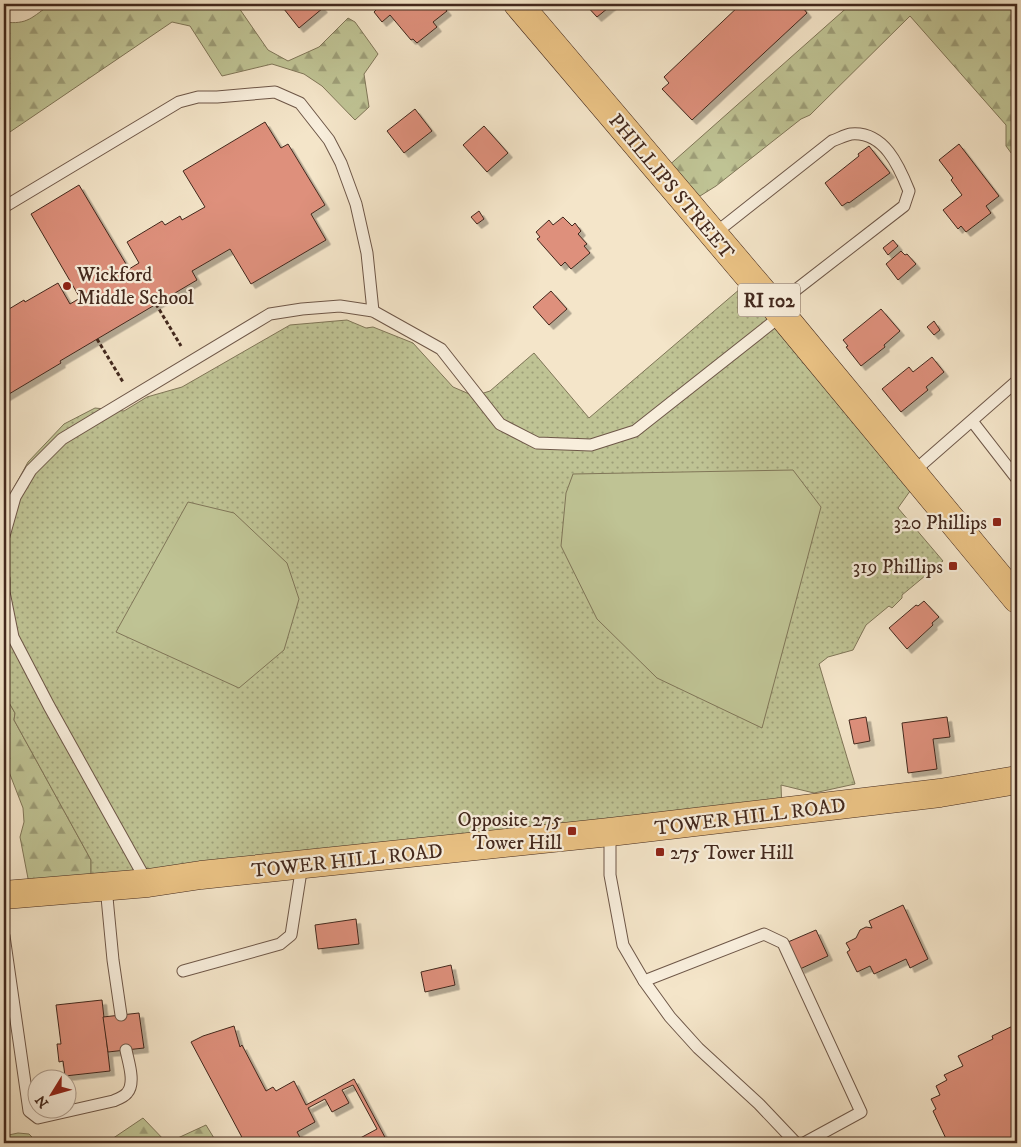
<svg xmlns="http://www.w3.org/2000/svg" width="1021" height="1147" font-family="'IM FELL DW Pica',serif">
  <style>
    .forest { fill: url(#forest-firs); stroke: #807658 }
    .park { fill: url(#park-dots); stroke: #807658 }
    .pitch { fill: #bfc394; stroke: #807658 }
    .building { fill: #de907c; stroke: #42281d; filter: url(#shadow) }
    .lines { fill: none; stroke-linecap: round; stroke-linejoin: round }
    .lane-casing { stroke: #6e5748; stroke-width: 13 }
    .primary-casing { stroke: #42281d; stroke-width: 29 }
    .path { stroke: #42281d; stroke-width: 3; stroke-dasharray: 4 2.5; stroke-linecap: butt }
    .lane { stroke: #f8eedc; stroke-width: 11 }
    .primary { stroke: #eac284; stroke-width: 28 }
    .poi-dot { fill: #8f2418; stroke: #f8eedc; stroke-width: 2 }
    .labels { text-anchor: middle; stroke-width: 4.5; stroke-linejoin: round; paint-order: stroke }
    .shield { fill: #f8eedc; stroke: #796356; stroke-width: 1 }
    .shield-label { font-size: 19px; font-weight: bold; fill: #42281d }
    .street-label { font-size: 20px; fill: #42281d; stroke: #f8eedc }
    .poi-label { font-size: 20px; fill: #42281d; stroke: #f8eedc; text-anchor: end }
  </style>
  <defs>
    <pattern id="forest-firs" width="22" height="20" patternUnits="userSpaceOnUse" patternTransform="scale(1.25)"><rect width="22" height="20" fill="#bfc394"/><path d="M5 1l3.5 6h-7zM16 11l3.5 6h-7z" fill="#9d9e78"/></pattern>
    <pattern id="park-dots" width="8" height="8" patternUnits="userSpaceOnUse" patternTransform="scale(1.25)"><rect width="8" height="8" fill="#bfc394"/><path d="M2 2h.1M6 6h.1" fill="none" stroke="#9d9e78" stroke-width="1.8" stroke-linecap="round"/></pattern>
    <filter id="shadow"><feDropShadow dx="4.5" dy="4.5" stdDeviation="0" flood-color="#0004"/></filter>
  </defs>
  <rect width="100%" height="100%" fill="#f4e5c9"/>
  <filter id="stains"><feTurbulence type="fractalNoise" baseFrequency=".004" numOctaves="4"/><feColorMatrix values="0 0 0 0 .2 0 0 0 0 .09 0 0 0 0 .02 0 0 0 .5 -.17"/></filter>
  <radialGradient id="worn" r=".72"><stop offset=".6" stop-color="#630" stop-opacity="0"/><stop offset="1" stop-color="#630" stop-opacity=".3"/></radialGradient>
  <g class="forest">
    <path d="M51,4H239V8L268,50L288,61L319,47L348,18L355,22L378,54L364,74L369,107L355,120L322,86L304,74L272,64L222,76L190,26L172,22L4,136V22C28,25 32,17 51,4Z"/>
    <polygon points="851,4 1017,4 1017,161 1006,146 1006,125 910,16 810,115 801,119 716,186 692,201 666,168"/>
    <polygon points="4,694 15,713 14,720 91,860 91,885 31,894 20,837 24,822 23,808 4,759"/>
    <polygon points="143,1118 167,1143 206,1125 217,1143 106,1143"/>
    <polygon points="18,1133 29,1134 38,1143 4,1143 4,1136"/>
  </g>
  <polygon class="park" points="754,277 920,477 898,508 943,561 902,595 902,598 892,608 889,606 866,625 853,650 828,657 819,664 855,784 814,793 781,785 782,812 91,885 91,860 14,720 15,713 4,694 4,506 28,462 64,424 95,408 124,411 147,397 182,387 290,325 347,320 366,328 373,327 413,343 453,387 474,396 490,391 534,353 589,418"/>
  <g class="pitch">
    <polygon points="793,470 821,507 762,728 657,678 597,619 561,546 566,493 573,474"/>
    <polygon points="188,502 234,513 287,563 299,599 284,650 239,688 116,632"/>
  </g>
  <g class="building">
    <polygon points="280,4 319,4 323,8 299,28"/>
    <polygon points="382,4 441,4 447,11 433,22 437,27 417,43 413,39 411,40 390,15 382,22 374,12"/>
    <polygon points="585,4 613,4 597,17"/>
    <polygon points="741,4 800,4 807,13 692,120 662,89 669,83 664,77"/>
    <polygon points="415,109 432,131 404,153 387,131"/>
    <polygon points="265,122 281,148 288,144 325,205 311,214 326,240 251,284 230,249 192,271 197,280 60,361 61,363 4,397 4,312 24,300 25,302 58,283 70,304 80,298 31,214 79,185 129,269 139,263 127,242 162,221 165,225 180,216 182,220 205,207 183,171"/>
    <polygon points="484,126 508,153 487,172 463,145"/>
    <polygon points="959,144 999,196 986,206 991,213 966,232 961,226 958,229 943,210 962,195 951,180 953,178 939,160"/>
    <polygon points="869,146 890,173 849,203 848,202 842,206 825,183 859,156 858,154"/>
    <polygon points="479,211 484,219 477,224 471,217"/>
    <polygon points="563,217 572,226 575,223 581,231 578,234 587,244 584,246 590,253 571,269 565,262 561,266 537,239 540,237 536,232 549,220 553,225"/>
    <polygon points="893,240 898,246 888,255 883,248"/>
    <polygon points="901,251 905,255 907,254 916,264 898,280 886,264"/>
    <polygon points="551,291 567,309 549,325 533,307"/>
    <polygon points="881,309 900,331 884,345 885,347 861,366 846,347 848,346 843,340"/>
    <polygon points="934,321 940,330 934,335 927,327"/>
    <polygon points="932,357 944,372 926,387 928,390 901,412 882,389 909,367 913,372"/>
    <polygon points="924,601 939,617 932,623 933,625 907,649 889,628 916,605 918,606"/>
    <polygon points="866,717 870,741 854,744 849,720"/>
    <polygon points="947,717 950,737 933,739 937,769 908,773 902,723"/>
    <polygon points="903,905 928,959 910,968 906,959 874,974 870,966 857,972 847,952 850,950 846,943 856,938 860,930 866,927 872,928 869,921"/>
    <polygon points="356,919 359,944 318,949 315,925"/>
    <polygon points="816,930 828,956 800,969 788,942"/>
    <polygon points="451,965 455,985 425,992 421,972"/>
    <polygon points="102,1000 110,1071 65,1076 63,1061 59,1062 57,1044 61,1044 56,1005"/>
    <polygon points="139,1013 144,1048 108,1052 103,1017"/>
    <polygon points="1017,1024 1017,1143 948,1143 933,1111 936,1109 931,1099 940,1095 936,1086 947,1080 944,1075 963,1066 958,1056 993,1039 992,1036"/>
    <polygon points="234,1026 240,1047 242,1045 266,1091 273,1087 276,1091 294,1081 306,1105 354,1079 388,1143 351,1143 377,1129 353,1085 342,1090 349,1103 332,1112 325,1099 308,1108 315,1122 297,1132 303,1143 245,1143 191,1042 203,1036"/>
  </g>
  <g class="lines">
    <g class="lane-casing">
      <g id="lane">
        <polyline points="4,207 179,102 198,97 217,97 275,92 300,103 329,140 341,163 356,204 367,253 373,311"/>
        <path d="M714,234L832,141C838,139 845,135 851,134C884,131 899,166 909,191L904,206L775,306"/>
        <polyline points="972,421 1017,479"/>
        <polyline points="913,472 1017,381"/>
        <polyline points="4,536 15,497 31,470 62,439 270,314 302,309 340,306 373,311 441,349 500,424 537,443 591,445 635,431 782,315"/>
        <polyline points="4,579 4,592 13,637 49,706 147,882"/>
        <polyline points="610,832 610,875 623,945 644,981 670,1017 698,1048 759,1104 796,1143"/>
        <polyline points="106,887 113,960 121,1015"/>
        <path d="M4,936L29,1111L38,1118L113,1101C118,1099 124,1097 127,1093C136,1083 128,1061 126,1050"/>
        <polyline points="183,971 280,944 291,935 302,865"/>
        <polyline points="644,981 764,934 783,943 861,1112 804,1143"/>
      </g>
    </g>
    <g class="primary-casing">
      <g id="primary">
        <polyline points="518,4 782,315 1017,599"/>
        <polyline points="4,895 148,883 201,875 610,832 940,793 1017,780"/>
      </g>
    </g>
    <g class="path">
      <polyline points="156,304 181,346"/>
      <polyline points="97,339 123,382"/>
    </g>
    <use href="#lane" class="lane"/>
    <use href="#primary" class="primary"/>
  </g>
  <g class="poi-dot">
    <circle cx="67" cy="286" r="5"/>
    <rect x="992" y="517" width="10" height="10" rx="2.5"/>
    <rect x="948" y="561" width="10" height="10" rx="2.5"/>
    <rect x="567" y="826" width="10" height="10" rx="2.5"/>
    <rect x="655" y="847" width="10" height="10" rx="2.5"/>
  </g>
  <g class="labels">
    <rect class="shield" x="738" y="283.5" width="62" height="33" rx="4"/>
    <g class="shield-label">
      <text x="769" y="307">RI 102</text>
    </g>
    <g class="street-label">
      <text transform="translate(672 186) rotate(50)" y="7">PHILLIPS STREET</text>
      <text transform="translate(750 816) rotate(-7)" y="7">TOWER HILL ROAD</text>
      <text transform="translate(347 860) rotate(-6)" y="7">TOWER HILL ROAD</text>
    </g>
    <g class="poi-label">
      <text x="77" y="281" text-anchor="start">Wickford<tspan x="77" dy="23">Middle School</tspan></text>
      <text x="987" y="529">320 Phillips</text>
      <text x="943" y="573">319 Phillips</text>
      <text x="562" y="826">Opposite 275<tspan x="562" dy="23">Tower Hill</tspan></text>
      <text x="670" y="859" text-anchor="start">275 Tower Hill</text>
    </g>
  </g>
  <rect width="1021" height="1147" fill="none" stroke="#f4e5c9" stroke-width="20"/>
  <rect x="5" y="5" width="1011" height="1137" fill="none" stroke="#42281d" stroke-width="2.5"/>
  <rect x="10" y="10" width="1001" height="1127" fill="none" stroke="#42281d"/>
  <g transform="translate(52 1094) rotate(233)"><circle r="24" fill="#f8eedc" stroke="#af9f90"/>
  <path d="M0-4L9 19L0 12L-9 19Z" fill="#8f2418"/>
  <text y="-8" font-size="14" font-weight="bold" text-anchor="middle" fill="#42281d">N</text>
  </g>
  <rect width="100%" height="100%" filter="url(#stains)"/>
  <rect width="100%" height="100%" fill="url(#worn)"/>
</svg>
